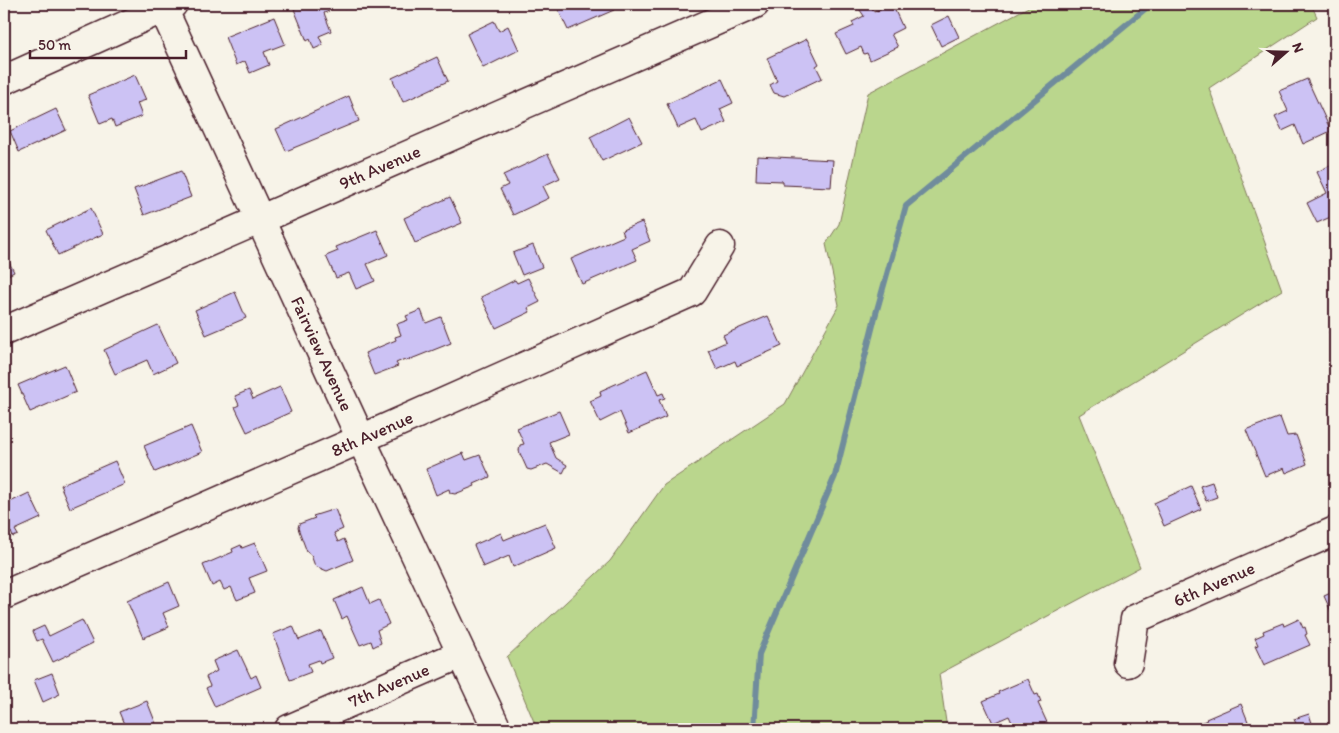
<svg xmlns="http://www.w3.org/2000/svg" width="1339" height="733" font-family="Itim,sans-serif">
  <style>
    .green { fill: #bad68d; stroke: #827a5c }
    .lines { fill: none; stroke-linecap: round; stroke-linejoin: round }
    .stream { stroke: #6f8c9c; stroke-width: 6 }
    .building { fill: #ccc2f4; stroke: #4a1f2b }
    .minor-casing { stroke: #4a1f2b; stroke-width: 31 }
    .minor { stroke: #f7f3e8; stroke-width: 28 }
    .labels { text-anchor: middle; stroke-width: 4; stroke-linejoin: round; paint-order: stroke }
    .street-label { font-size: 18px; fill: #4a1f2b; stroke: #f7f3e8 }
  </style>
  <rect width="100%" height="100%" fill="#f7f3e8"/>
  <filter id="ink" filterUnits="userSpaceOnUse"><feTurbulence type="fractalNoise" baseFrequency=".02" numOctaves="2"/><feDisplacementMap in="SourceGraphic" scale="10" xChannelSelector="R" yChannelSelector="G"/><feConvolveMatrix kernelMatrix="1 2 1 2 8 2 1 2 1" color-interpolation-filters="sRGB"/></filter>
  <g filter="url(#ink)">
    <polygon class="green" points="1034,4 1311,4 1317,17 1209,88 1282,290 1079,415 1140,567 939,674 947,729 537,729 507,657 610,561 664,485 785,404 839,305 826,244 839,224 868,93"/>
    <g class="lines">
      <polyline class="stream" points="754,729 759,654 835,476 875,317 906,206 1151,4"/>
    </g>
    <g class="building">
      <polygon points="303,4 325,4 329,11 324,13 331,31 319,36 323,45 314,49 310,39 307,41 294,9"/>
      <polygon points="341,4 357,4 344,9"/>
      <polygon points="558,4 612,4 614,10 568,30 556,5"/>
      <polygon points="865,4 872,8 874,12 892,4 903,28 891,34 898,47 870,60 867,53 864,54 861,47 846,54 836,34 854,26 852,22 864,16 858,7"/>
      <polygon points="941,4 958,4 944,10"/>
      <polygon points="949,16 959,37 941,46 931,25"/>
      <polygon points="274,17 285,44 264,52 269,65 250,73 245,61 236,65 225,37"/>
      <polygon points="494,21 499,31 508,26 519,50 483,68 467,34"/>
      <polygon points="807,39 819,64 816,66 822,78 784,96 774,93 770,85 777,81 767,58"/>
      <polygon points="437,57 448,81 403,102 392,78"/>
      <polygon points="135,75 146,100 137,103 142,116 115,127 112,119 100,124 88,95"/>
      <polygon points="722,79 733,103 720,109 726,122 702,133 696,120 678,128 667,104"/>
      <polygon points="1307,79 1331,131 1303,144 1295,125 1282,131 1275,117 1288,111 1279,91"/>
      <polygon points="349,96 359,121 286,151 276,129"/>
      <polygon points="56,109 66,130 19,152 10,131"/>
      <polygon points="629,117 642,142 602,161 590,137"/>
      <polygon points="548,154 560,178 543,186 549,198 513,215 500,189 508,185 503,175"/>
      <polygon points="757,156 833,160 831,187 783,185 783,181 756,180"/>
      <polygon points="1335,163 1335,215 1317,223 1307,203 1327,193 1317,172"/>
      <polygon points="181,171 191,197 144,215 134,189"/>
      <polygon points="450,197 462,223 415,243 404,218"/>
      <polygon points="91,208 103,234 58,255 46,230"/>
      <polygon points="642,222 650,241 632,249 637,260 582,284 571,259 624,236 622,230"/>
      <polygon points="377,230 388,255 367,264 375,281 356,289 349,273 336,278 326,256 338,251 336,247"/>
      <polygon points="533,245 542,267 522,275 513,253"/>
      <polygon points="4,252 14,272 4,277"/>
      <polygon points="528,278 540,302 528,308 530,312 496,328 481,297 515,280 517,283"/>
      <polygon points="235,292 246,318 206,335 195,310"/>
      <polygon points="421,310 426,323 441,317 451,343 406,361 405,359 396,363 398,366 374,375 365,353 396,340 395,337 401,335 397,324 408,320 406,316"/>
      <polygon points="768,316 782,346 737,366 735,361 717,369 708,350 726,342 723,335"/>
      <polygon points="158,325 176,363 153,374 147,360 115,374 104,350"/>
      <polygon points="1335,327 1335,338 1329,333 1330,329"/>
      <polygon points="65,365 76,392 30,412 18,385"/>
      <polygon points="647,370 658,395 663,393 665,398 659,400 666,417 629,433 620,412 600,422 590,401 601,396 600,391"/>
      <polygon points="280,387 291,412 247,432 235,407 239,405 235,396 249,390 253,399"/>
      <polygon points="559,411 569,434 549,442 556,458 567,465 563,473 547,464 531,470 527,469 519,451 520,445 524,444 517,428"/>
      <polygon points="1280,417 1287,436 1296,435 1307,464 1286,473 1284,468 1265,476 1246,430"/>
      <polygon points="191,426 202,452 155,472 144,446"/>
      <polygon points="463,453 466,460 480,455 490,477 474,484 475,486 455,494 450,493 449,489 436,495 426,469"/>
      <polygon points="115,461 125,484 70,508 60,485"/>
      <polygon points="1212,482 1217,497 1206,501 1200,486"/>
      <polygon points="1191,486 1201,509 1164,526 1154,503"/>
      <polygon points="29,493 41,518 15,530 18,535 13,537 11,532 4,535 4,505"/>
      <polygon points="335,509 343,529 334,533 338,542 344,539 353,560 327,571 315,566 311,555 307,552 298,528 299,524 315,518 313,516"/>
      <polygon points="545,523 556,548 513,567 509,556 483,567 474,545 501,533 504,540"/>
      <polygon points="255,543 267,571 249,578 255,593 237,600 231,587 224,590 220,582 212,586 203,565 233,552 232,549 241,545 242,548"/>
      <polygon points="169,582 179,606 163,613 169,627 143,638 127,601"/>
      <polygon points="363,587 370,604 379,600 389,624 377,630 381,643 373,647 371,641 360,645 347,616 342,619 334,600"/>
      <polygon points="1335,591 1335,618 1334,618 1324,596"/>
      <polygon points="1299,619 1303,628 1305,627 1307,634 1305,635 1310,645 1264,665 1255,646 1258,645 1255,638 1264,634 1263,631 1283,623 1284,626"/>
      <polygon points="82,620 93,643 53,662 42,639 37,641 33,631 44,626 49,636"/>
      <polygon points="293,626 299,640 321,631 332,658 320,663 319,660 308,664 311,672 290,680 273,634"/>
      <polygon points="238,650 251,678 256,675 261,687 215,707 206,688 210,686 206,677 217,671 213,661"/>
      <polygon points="52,673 60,694 43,702 34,680"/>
      <polygon points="1028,679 1035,695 1038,694 1041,702 1038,703 1050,729 1015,729 1009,716 993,723 983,701 999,694 998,692"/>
      <polygon points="147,701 158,729 126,729 119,712"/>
      <polygon points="1241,704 1251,729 1186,729 1207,720 1206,719"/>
      <polygon points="1309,714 1314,729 1298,729 1294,719"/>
    </g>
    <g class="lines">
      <g class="minor-casing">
        <g id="minor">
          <path id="s1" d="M161,4L361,439L497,729"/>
          <polyline points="4,80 173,4"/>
          <path id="s2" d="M4,331L755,4"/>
          <path id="s3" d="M4,595L361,439L692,292L720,246"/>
          <path id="s4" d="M1128,663L1135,619L1335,531"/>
          <path id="s5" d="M289,729L461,654"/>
        </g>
      </g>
      <use href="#minor" class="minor"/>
    </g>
  </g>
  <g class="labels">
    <g class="street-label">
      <text dy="6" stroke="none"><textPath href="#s2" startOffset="410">9th Avenue</textPath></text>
      <text dy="6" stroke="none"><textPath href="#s1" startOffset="385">Fairview Avenue</textPath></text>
      <text dy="6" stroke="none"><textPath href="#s3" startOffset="402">8th Avenue</textPath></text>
      <text dy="6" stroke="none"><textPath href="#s4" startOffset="131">6th Avenue</textPath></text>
      <text dy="6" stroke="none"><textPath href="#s5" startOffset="109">7th Avenue</textPath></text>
    </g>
  </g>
  <rect width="1339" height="733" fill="none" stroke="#f7f3e8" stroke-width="20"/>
  <rect x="10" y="10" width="1319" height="713" fill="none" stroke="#4a1f2b" stroke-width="2" filter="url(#ink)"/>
  <g transform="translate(1286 52) rotate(70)" stroke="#f7f3e8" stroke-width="4" paint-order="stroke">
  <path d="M0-4L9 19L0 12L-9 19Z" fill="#4a1f2b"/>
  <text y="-8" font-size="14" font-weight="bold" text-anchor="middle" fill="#4a1f2b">N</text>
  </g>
  <path d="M30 50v8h156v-8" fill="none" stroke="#4a1f2b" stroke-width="2.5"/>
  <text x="38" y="50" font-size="15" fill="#4a1f2b" stroke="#f7f3e8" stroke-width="4" paint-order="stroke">50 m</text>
</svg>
